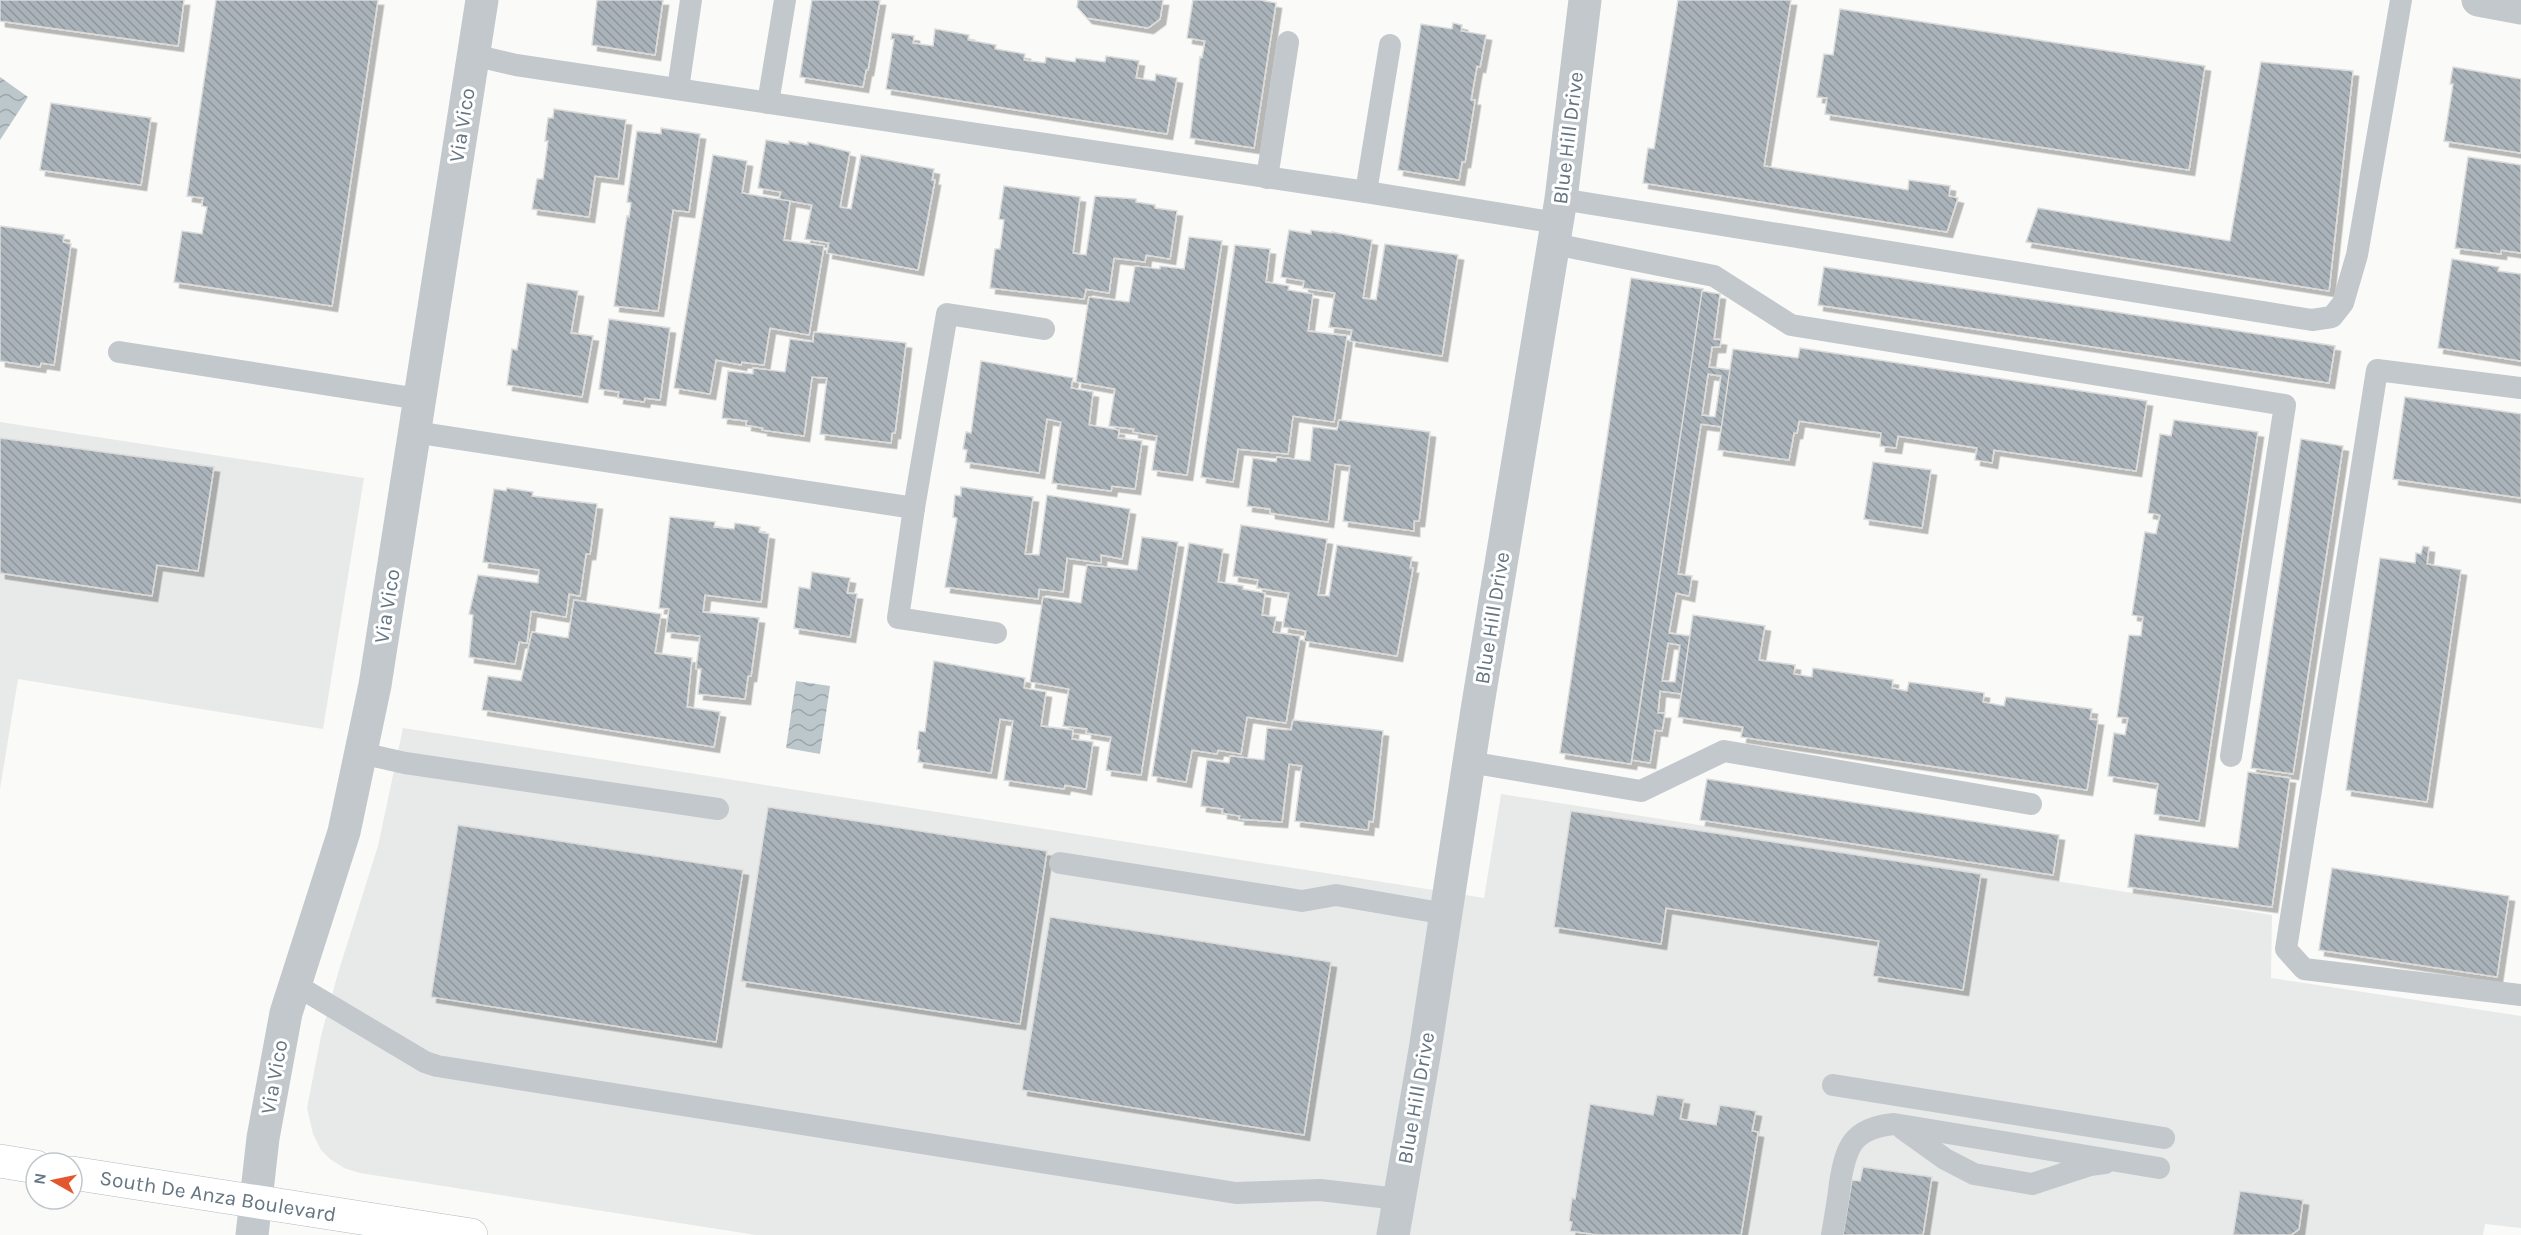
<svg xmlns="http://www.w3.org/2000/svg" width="2521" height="1235" font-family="Karla,sans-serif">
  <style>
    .built { fill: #e8e9e9 }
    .water { fill: url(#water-waves) }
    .building { fill: url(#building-back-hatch); stroke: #dcdcda; stroke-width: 1.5; fill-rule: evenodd; filter: url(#shadow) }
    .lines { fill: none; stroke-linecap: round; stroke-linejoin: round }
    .primary-casing { stroke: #b5babe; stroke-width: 34 }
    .service { stroke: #c3c8cc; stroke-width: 22 }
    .minor { stroke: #c3c8cc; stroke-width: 33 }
    .primary { stroke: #fff; stroke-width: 33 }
    .labels { text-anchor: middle; stroke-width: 6; stroke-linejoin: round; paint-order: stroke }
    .street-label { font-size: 21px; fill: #657683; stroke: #fff }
  </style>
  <defs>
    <pattern id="water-waves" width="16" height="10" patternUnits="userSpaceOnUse" patternTransform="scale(1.5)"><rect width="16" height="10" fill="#bbc7cb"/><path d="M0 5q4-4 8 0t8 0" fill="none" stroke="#9ca6aa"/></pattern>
    <pattern id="building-back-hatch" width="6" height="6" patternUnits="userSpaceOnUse" patternTransform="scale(1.5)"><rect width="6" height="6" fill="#aab3b9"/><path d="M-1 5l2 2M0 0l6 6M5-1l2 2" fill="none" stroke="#8e969c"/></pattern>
    <filter id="shadow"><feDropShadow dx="5.5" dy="5.5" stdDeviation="0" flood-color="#0004"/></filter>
  </defs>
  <rect width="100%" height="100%" fill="#fafaf8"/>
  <g class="built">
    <polygon points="0,422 364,478 323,729 18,679 0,789"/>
    <polygon points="403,728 1484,898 1501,794 2272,915 2271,978 2521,1016 2521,1228 2485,1224 2483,1235 756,1235 360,1173 344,1168 330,1159 321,1150 313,1134 307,1108 321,1036 338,973 378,846"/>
  </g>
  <g class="water">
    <polygon points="0,77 28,97 0,140"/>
    <polygon points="796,681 830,686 820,754 786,748"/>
  </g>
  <g class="building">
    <polygon points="0,0 184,0 178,46 0,21"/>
    <polygon points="216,0 378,0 332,306 174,282 182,231 202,234 207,207 202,206 203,198 187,196"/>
    <polygon points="597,0 663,0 655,55 592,45"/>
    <polygon points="812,0 880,0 868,70 866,70 863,87 800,77"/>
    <polygon points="1078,0 1163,0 1160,19 1148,28 1087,18 1077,7"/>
    <polygon points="1193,0 1260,0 1276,3 1254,148 1190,138 1200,57 1202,58 1205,41 1187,38"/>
    <polygon points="1678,0 1791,0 1764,166 1908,190 1909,180 1950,186 1949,196 1958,198 1947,232 1643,183 1648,148 1654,149"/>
    <polygon points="1840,9 2205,66 2189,170 1825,114 1827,98 1817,97 1824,54 1833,55"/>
    <polygon points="1453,23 1462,25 1461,31 1486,35 1480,67 1477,66 1471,100 1475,100 1465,162 1462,162 1459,180 1398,170 1421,24 1452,29"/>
    <polygon points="935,29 969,35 968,40 996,45 995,49 1025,54 1024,60 1045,63 1046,57 1075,62 1076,58 1105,62 1106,56 1139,61 1136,78 1155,81 1156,74 1177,78 1167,134 886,89 894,39 891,39 892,33 914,36 913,43 933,46"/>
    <polygon points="2261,62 2353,71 2329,291 2026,242 2038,208 2230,241"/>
    <polygon points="2453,67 2521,79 2521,153 2444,141 2453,84 2450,84"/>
    <polygon points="51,103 151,118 141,185 40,170"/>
    <polygon points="554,109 626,120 618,179 595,176 589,217 532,209 537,179 543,179 548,141 545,141 548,118 553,118"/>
    <polygon points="661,128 700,134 689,212 673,210 658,311 614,306 627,216 629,217 631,203 627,202 637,131 661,134"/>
    <polygon points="766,140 789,144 789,141 808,145 808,142 850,152 840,207 851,209 861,155 934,169 932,180 935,180 918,270 827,253 829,243 805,239 812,205 779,199 781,192 758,188"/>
    <polygon points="713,155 747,161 742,193 790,201 784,240 824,246 809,335 770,328 764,365 742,362 741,365 716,360 710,394 674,388"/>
    <polygon points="2468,157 2521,165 2521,253 2501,250 2501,254 2455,248"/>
    <polygon points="1004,186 1080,197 1073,253 1086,255 1095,196 1136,199 1136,202 1155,205 1155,208 1177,211 1170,259 1146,255 1145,262 1114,258 1109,293 1086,289 1084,299 990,288 995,249 1000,249 1004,220 999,219"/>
    <polygon points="0,226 64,235 63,242 71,244 54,365 41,363 40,367 0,361"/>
    <polygon points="1289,230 1311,234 1311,230 1332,233 1332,232 1372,240 1363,298 1376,300 1385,244 1458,255 1442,356 1350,341 1352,330 1329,327 1335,293 1303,288 1304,281 1281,277"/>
    <polygon points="1189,237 1222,241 1187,475 1152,470 1157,436 1133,432 1134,429 1109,426 1115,389 1076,382 1089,297 1129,302 1135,266 1160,269 1160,266 1184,269"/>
    <polygon points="1235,245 1270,249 1266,282 1289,286 1288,290 1313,294 1308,331 1347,336 1334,422 1293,416 1288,454 1238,449 1233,482 1201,477"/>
    <polygon points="2452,259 2499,267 2498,271 2521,274 2521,361 2438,348"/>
    <polygon points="1824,267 2335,346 2329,383 1818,305"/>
    <polygon points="1631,278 1703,289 1631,764 1560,753"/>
    <polygon points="527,283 578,291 571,333 593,336 582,397 507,385 512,349 517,350"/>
    <path d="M1702,291L1720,294L1714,339L1721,340L1720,347H1712L1709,367L1731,370L1722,427L1701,424L1678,574L1692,576L1689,596L1676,593L1669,633L1690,636L1682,694L1660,691L1658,713H1665L1662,731L1655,730L1650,763L1632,760ZM1708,374L1721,376L1715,417L1702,415ZM1668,643L1680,645L1675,682L1662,681Z"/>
    <polygon points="609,319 670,328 660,400 645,398 644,402 618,398 619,392 599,389"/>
    <polygon points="814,332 906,343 895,433 892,433 891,443 820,434 827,378 812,377 804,436 762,430 763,428 746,425 747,421 722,418 728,371 753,374 753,368 785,372 790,339 813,342"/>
    <polygon points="1800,348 2147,401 2136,471 1994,450 1992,463 1975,460 1977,448 1898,436 1896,448 1880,446 1881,433 1799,421 1797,433 1794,433 1789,460 1718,450 1733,349 1798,358"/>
    <polygon points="981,361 1073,378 1071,388 1093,392 1089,425 1119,430 1118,438 1142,441 1135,489 1112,486 1111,491 1052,483 1061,422 1047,419 1039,473 965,462 967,450 963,449 966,432 971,433"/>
    <polygon points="2405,397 2521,414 2521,498 2393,479"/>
    <polygon points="1339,420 1430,432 1419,521 1414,521 1414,531 1343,521 1350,466 1335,464 1328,522 1270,513 1270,509 1247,506 1253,458 1276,462 1277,457 1310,461 1313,427 1337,430"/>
    <polygon points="2174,420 2258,432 2199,821 2154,814 2158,784 2108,776 2114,733 2125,735 2128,718 2117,717 2129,635 2141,636 2143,617 2132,615 2145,532 2156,534 2160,515 2148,513 2160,434 2171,436"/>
    <polygon points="0,438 214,467 198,571 157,565 152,596 0,573"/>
    <polygon points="2301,439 2343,446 2293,774 2251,768"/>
    <polygon points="1873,462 1931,470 1922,528 1864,519"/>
    <polygon points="961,487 1033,497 1025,554 1039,555 1047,495 1130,509 1122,559 1101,555 1101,563 1067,558 1063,592 1039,589 1038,599 945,587 957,518 953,517 955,495 961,496"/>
    <polygon points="507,488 533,492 532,496 597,504 590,554 586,554 580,596 569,594 566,617 531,611 527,643 519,642 515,664 469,657 473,615 469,614 478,575 538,583 539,570 483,562 494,489 506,491"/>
    <polygon points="670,517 715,522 714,527 734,529 735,523 760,527 759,532 769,534 761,602 705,595 703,612 759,618 751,676 748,676 745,699 698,694 701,669 696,669 700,636 666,632 669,609 659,608"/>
    <polygon points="1241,525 1327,539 1318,595 1329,596 1337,545 1412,557 1410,568 1413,568 1397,656 1304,641 1306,631 1283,627 1289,593 1257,588 1258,580 1233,576"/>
    <polygon points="1142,537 1178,542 1141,775 1106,770 1111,737 1086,733 1087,729 1063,726 1069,689 1030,682 1043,597 1081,603 1087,565 1137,570"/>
    <polygon points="1189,543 1223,549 1218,582 1243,586 1243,589 1265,593 1262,615 1276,617 1273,632 1300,636 1286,723 1247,717 1241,754 1218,750 1217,754 1192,750 1186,782 1152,776"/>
    <polygon points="2423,546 2429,547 2427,564 2461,570 2427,802 2346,790 2380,558 2415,563 2416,553 2421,554"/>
    <polygon points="812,572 850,578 847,593 857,594 850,637 794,628 799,587 810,589"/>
    <polygon points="574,600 661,614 655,653 692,658 687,707 720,712 714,747 482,710 488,676 521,681 532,632 568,638"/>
    <polygon points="1693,615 1765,626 1759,660 1795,665 1794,674 1812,677 1813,668 1893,680 1892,688 1907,691 1909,682 1984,693 1983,702 2004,706 2006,697 2092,709 2090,719 2098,720 2087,790 1741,737 1743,727 1678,717"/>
    <polygon points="934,661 1025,678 1024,688 1046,692 1041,726 1073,730 1072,739 1093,742 1086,789 1065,785 1064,789 1004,780 1013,721 1000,719 991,773 918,762 920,750 917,749 919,731 925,732"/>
    <polygon points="1293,720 1383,731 1373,822 1369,821 1368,830 1295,821 1302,766 1289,764 1282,822 1239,819 1240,816 1222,813 1223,809 1201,806 1207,760 1229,763 1230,756 1264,760 1267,728 1291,730"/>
    <polygon points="2248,772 2290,778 2272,907 2128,887 2135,834 2238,848"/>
    <polygon points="1707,779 2059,835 2053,875 1700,820"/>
    <polygon points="768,807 1047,851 1020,1024 741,981"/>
    <polygon points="1571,811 1981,874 1963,990 1873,976 1879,941 1666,908 1661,944 1554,927"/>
    <polygon points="458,825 743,870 716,1042 431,997"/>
    <polygon points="2332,868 2509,896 2497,977 2319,950"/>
    <polygon points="1050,917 1331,962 1304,1135 1022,1090"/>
    <polygon points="1657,1095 1684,1099 1680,1119 1716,1125 1720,1105 1756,1111 1752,1131 1758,1132 1741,1235 1598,1235 1570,1231 1572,1222 1569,1221 1572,1198 1575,1199 1590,1104 1653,1115"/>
    <polygon points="1863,1167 1932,1177 1923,1235 1843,1235 1852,1180 1860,1181"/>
    <polygon points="2240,1191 2303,1200 2299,1229 2291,1235 2233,1235"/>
  </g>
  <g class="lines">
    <g class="primary-casing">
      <g id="primary">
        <polyline points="0,1161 36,1167"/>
        <polyline points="72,1173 471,1235"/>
      </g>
    </g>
    <g class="service">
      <polyline points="473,55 516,65 1366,192 1557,223"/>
      <polyline points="678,89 691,0"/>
      <polyline points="768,103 785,0"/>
      <polyline points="1267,178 1288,42"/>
      <polyline points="1366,192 1390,45"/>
      <polyline points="1561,199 2312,320 2332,317 2343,303 2357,255 2401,0"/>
      <polyline points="1554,244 1714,276 1791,325 2285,405 2231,756"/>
      <polyline points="119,352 419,399"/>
      <polyline points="2521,388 2377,370 2286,949 2304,969 2521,995"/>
      <polyline points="414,432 914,508 947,314 1044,329"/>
      <polyline points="914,508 898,618 996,633"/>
      <polyline points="361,753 405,763 718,809"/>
      <polyline points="1469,762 1641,791 1724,751 2031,804"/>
      <polyline points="1060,863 1302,901 1336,895 1446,914"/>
      <polyline points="294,984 425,1062 437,1066 1236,1193 1320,1190 1398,1199"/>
      <polyline points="1833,1085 2164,1138"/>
      <polyline points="1903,1129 1945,1159 1974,1174 2032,1184 2090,1165 2105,1163"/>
      <path d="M1832,1235C1835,1218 1838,1201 1840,1183C1846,1146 1853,1128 1894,1124L2159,1168"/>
    </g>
    <g class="minor">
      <polyline points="2478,0 2521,8"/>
      <polyline points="252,1235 263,1138 286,1013 344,832 375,685 482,0"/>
      <polyline points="1393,1235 1425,1050 1477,710 1561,199 1585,0"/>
    </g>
    <use href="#primary" class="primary"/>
  </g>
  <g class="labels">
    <g class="street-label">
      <text transform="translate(462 125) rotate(-81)" y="7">Via Vico</text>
      <text transform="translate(1568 138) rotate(-83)" y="7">Blue Hill Drive</text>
      <text transform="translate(387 606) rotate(-81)" y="7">Via Vico</text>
      <text transform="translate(1492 618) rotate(-81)" y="7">Blue Hill Drive</text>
      <text transform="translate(274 1077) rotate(-80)" y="7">Via Vico</text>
      <text transform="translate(1416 1098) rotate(-80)" y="7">Blue Hill Drive</text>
      <text transform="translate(218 1196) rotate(9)" y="7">South De Anza Boulevard</text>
    </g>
  </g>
  <g transform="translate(54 1181) rotate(279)"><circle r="28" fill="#ffffff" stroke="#c1c8cd" stroke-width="1.5"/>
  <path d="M0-4.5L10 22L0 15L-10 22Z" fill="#e4572e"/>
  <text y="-9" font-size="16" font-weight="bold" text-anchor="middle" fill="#657683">N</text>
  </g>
</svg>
